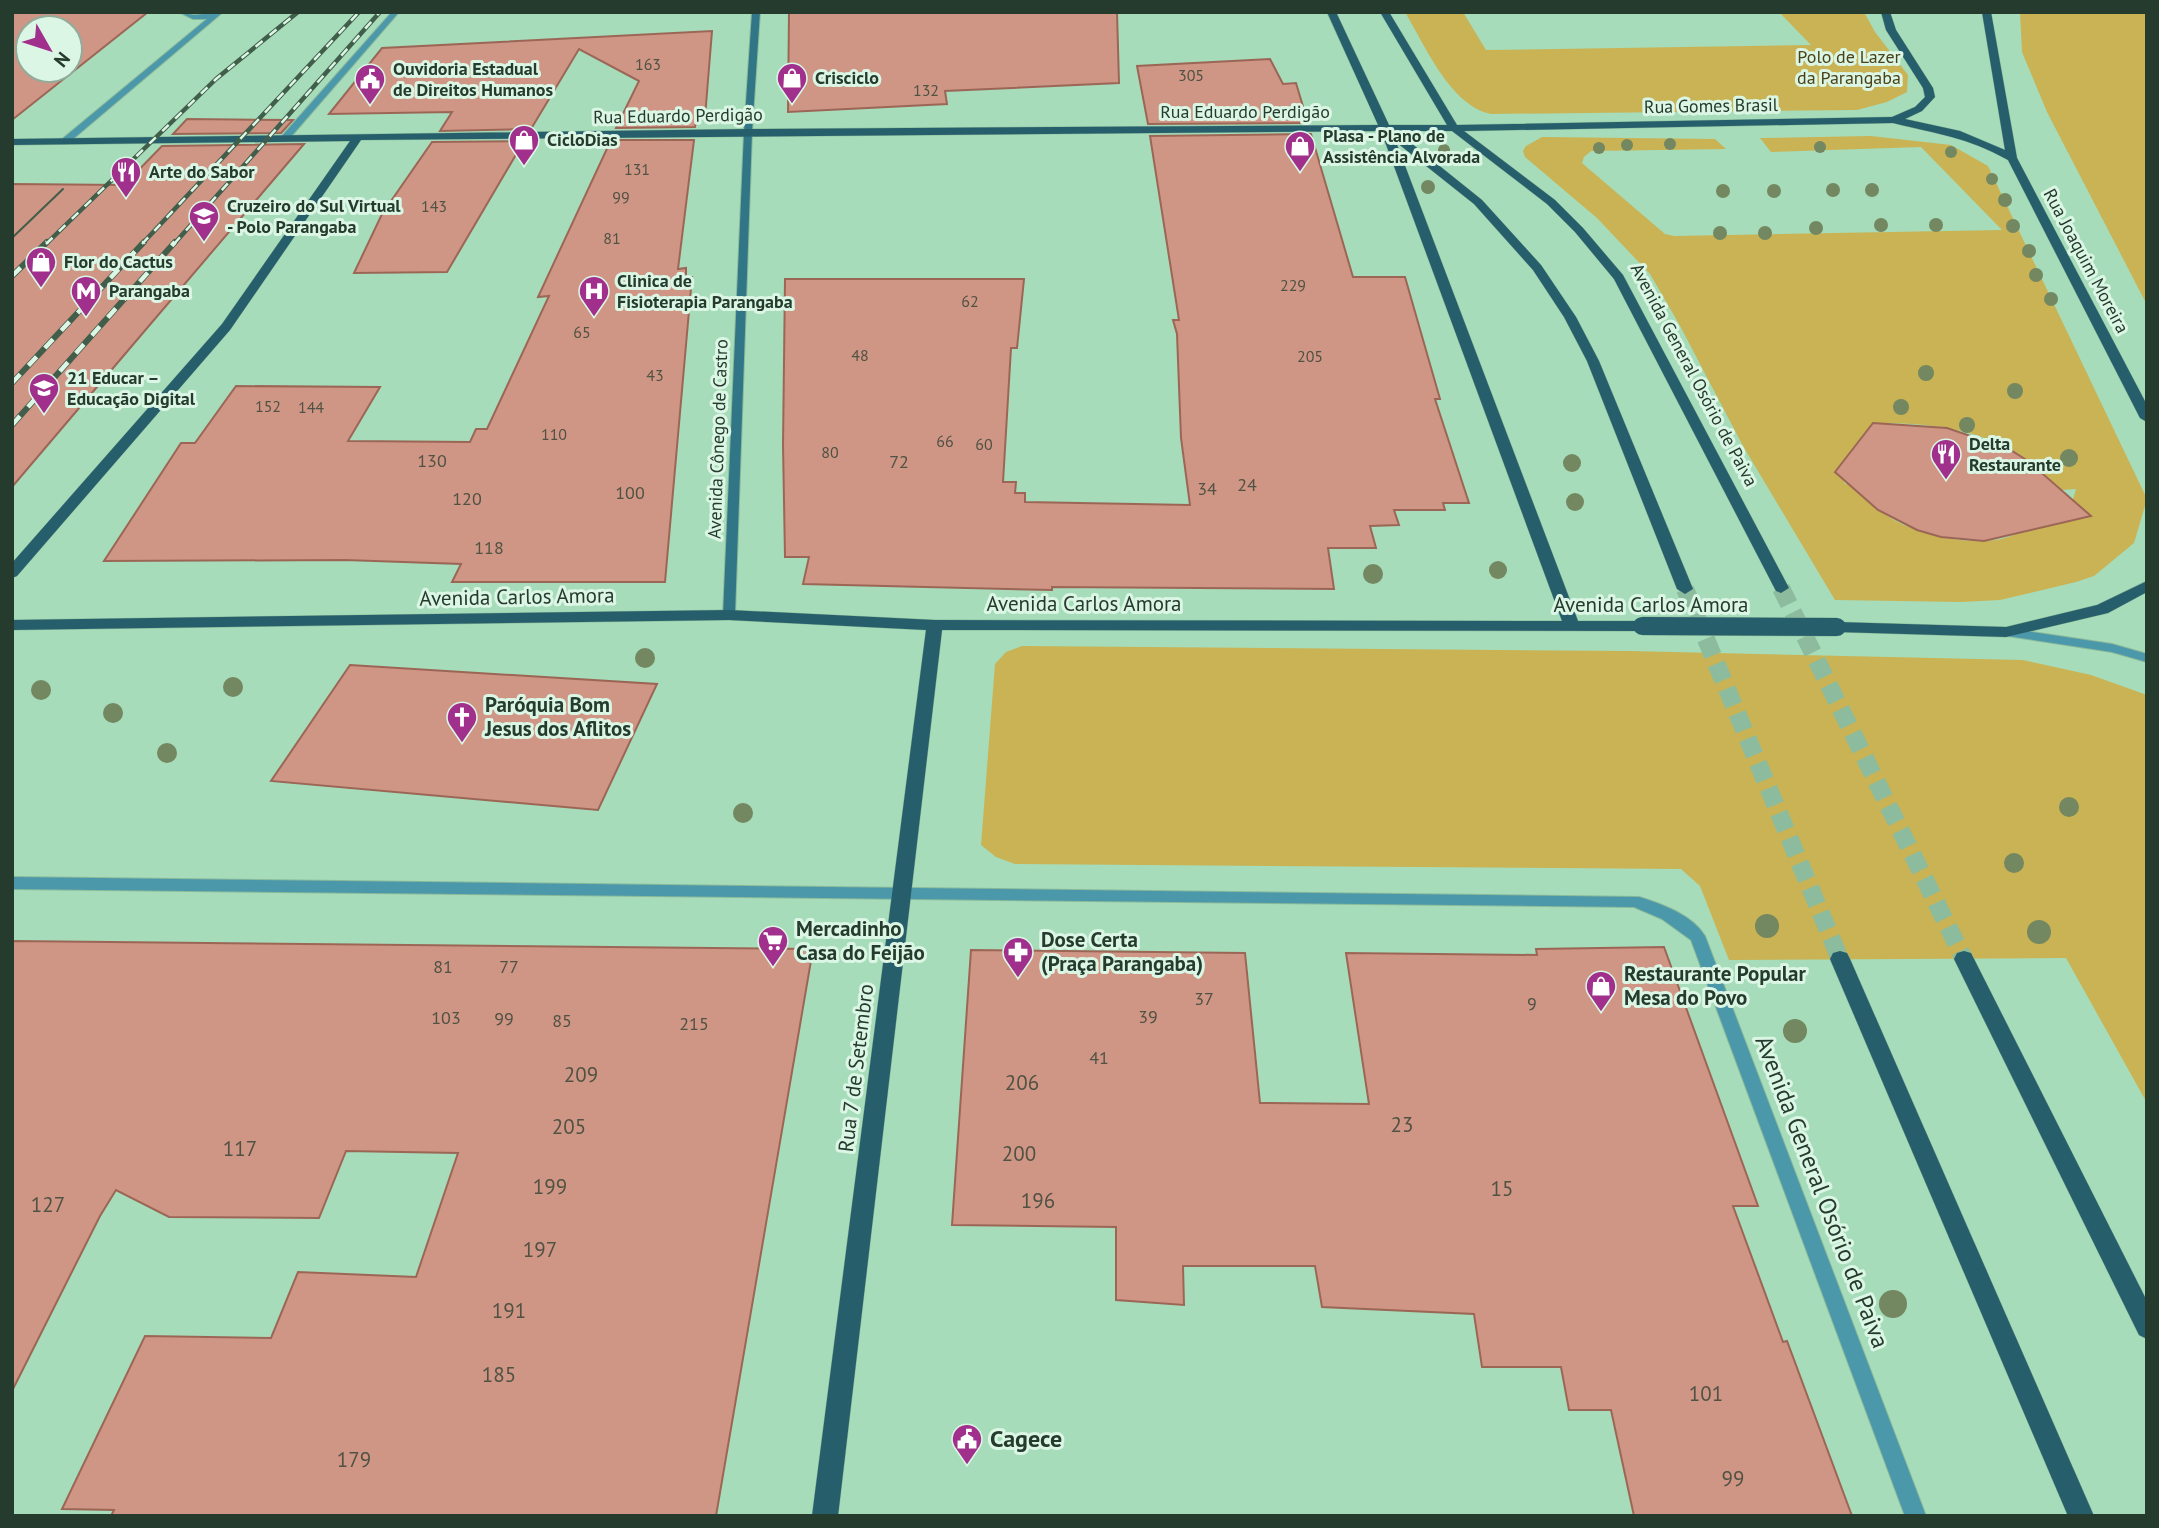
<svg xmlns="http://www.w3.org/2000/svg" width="2159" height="1528" font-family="'PT Sans',sans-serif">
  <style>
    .green { fill: #c9b355; fill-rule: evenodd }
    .building { fill: #cf9585; stroke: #9c6657; stroke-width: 2; fill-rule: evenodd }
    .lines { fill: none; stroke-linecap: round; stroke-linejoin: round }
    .primary-tunnel { stroke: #8cbc9d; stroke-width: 18; stroke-dasharray: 18 9; stroke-linecap: butt }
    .service-casing { stroke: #8ab99a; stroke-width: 2 }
    .minor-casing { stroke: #8ab99a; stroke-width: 2 }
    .secondary-casing { stroke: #8ab99a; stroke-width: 2 }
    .primary-casing { stroke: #8ab99a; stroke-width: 1 }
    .service { fill: #4b98ab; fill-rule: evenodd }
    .minor { fill: #4b98ab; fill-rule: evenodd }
    .secondary { fill: #317687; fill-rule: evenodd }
    .primary { fill: #275e6b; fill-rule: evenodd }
    .tram { stroke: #415e4b; stroke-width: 2 }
    .rail-far1-casing { stroke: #415e4b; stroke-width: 4.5 }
    .rail-casing { stroke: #415e4b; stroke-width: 6 }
    .rail-far1 { stroke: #dbf6e4; stroke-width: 2.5; stroke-dasharray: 9; stroke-linecap: butt }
    .rail { stroke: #dbf6e4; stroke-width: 4.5; stroke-dasharray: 12; stroke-linecap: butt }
    .primary-bridge-casing { stroke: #8ab99a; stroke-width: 19; stroke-linecap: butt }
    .primary-bridge { stroke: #275e6b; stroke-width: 18 }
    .tree { fill: #738760 }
    .labels { text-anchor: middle; stroke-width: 6; stroke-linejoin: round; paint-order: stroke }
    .far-number-label { font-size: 16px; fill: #505243 }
    .far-park-label { font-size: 18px; fill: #4a4118; stroke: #dbf6e4 }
    .far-poi-label { font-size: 18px; font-weight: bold; fill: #253b2d; stroke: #dbf6e4; text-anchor: start }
    .far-street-label { font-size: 18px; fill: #253b2d; stroke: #dbf6e4 }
    .number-label { font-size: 18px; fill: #505243 }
    .street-label { font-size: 21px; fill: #253b2d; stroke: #dbf6e4 }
    .poi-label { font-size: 21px; font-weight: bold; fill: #253b2d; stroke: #dbf6e4; text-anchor: start }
    .near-number-label { font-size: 21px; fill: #505243 }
    .near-street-label { font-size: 24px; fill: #253b2d; stroke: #dbf6e4 }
    .near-poi-label { font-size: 24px; font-weight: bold; fill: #253b2d; stroke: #dbf6e4; text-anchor: start }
  </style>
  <rect width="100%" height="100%" fill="#a6dcb9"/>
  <g class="green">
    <path d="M1405,12H1463L1486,50L1811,45L1779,12H1864L1875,32L1908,75L1907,92L1887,102L1857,110L1491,114C1451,106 1425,46 1405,12Z"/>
    <polygon points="2020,12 2147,12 2147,305 2047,112 2022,52"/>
    <path d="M1871,136L1951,145L1988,166L2147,499L2134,543L2094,576L2076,582L2000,600L1961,602L1835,600L1743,446L1679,324L1650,274L1597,218L1525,157L1523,151L1526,146L1542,137L1715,139L1726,149L1591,151L1584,157L1582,163L1665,234L1674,236L2002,230L1921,147L1771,152L1760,138ZM1884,423C1933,423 1989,431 2028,461C2040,470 2050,480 2061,490L2076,489L2070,510C2049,519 2028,531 2005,538C1970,548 1904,533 1877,508C1869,501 1862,492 1855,484H1845L1842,477L1844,460Z"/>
    <polygon points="1022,646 1630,651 2023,660 2091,675 2147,695 2147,1103 2066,958 1729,960 1700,886 1681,869 1015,864 996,857 981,845 995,664 1006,652"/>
  </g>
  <g class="building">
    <path d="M12,12H148L12,120ZM28,28H70V70H28Z"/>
    <polygon points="789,12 1117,12 1119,83 945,91 947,104 788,112"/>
    <polygon points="712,31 705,117 697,117 695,127 616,128 639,81 579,49 531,129 440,131 452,112 329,114 382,48"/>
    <polygon points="1270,59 1283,84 1296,83 1308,123 1148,124 1137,66"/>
    <polygon points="187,119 293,120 281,133 173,134"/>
    <polygon points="1311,134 1353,277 1405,277 1440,399 1435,399 1469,503 1443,503 1445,510 1394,510 1399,525 1370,526 1376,548 1328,548 1334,589 1052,587 1052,590 803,584 809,557 785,557 783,445 785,279 1024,279 1017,348 1011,348 1003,482 1016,482 1015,493 1025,493 1025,502 1190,505 1181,438 1177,334 1173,320 1179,320 1150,136"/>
    <polygon points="611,140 694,140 678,269 686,268 686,277 692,277 665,582 452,582 461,564 345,560 104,561 181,443 195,443 236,386 380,387 348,441 470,442 476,429 487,429 549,296 538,297"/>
    <polygon points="524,141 447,272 354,273 382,214 432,142"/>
    <polygon points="304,144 142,334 12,487 12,184 124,185 162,146"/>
    <polygon points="1873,423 1947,428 2009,449 2028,461 2091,516 1984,541 1941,537 1917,530 1878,510 1835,472"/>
    <polygon points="350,665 657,684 598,810 271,781"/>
    <polygon points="12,941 813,949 716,1516 111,1516 114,1510 62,1509 145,1336 271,1338 298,1272 416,1277 458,1153 346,1151 319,1218 169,1217 116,1190 100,1216 12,1391"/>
    <polygon points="1664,947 1758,1206 1733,1206 1783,1342 1787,1341 1852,1516 1634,1516 1611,1410 1569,1410 1561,1367 1482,1367 1474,1314 1322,1307 1315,1266 1183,1266 1184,1305 1116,1300 1116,1227 952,1225 971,950 1245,953 1260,1103 1369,1104 1346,953 1537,955 1536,949"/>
  </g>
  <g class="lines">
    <g class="primary-tunnel">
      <polyline points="1781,588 1964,959"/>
      <polyline points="1685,589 1840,959"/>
    </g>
    <g class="service-casing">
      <polygon id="service" points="179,12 194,15 223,12 67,144 61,144 61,140 207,19 193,19"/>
    </g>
    <g class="minor-casing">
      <g id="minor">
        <polygon points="392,12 399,12 288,140 282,140 282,136"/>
        <polygon points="2006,628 2112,644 2147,654 2147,662 2112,652 2001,635 2000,632"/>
        <path d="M12,877L1639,897C1662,904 1692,915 1705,936L1926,1516H1905L1691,940L1662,919L1634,907L12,889Z"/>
      </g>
    </g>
    <g class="secondary-casing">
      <polygon id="secondary" points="752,12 760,12 752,132 735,615 729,619 723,615 744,132"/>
    </g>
    <g class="primary-casing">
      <g id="primary">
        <path d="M1327,12H1336L1389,125H1447L1380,12H1389L1457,125L1892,117L1915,107L1925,97L1923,88L1886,30L1881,12H1890L1896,30L1933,88L1935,97L1922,111L1905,119L1960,131L2005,150L1982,12H1991L2017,158L2147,405V422L2140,418L2008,160C1967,137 1937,134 1893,123L1464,131L1555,200L1583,228L1623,275L1789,588L1781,593L1776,591L1614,279L1575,232L1547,204L1452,131H1396L1482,200L1541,265L1576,317L1599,361L1693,589L1685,594L1677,589L1587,361L1564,317L1533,270L1474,204L1396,142L1578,621H1642L1650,626L1642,631L942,630L838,1516H812L926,630L729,620L12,630V620L729,610L935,620L1562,621L1381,131L361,140L230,330L17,576L12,578V563L222,324L350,141L12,145V139L748,129L1378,125Z"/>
        <polygon points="2147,581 2147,592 2108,613 2006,637 1837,632 1829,627 1837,622 2006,627 2097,605"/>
        <polygon points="1840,951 1847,953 1850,959 2094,1516 2068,1516 1830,959 1833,953"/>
        <polygon points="1964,951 1971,953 2147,1301 2147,1339 2139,1335 1954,959 1957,953"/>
      </g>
    </g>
    <use href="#service" class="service"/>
    <use href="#minor" class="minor"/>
    <use href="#secondary" class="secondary"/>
    <use href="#primary" class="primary"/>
    <polyline class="tram" points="12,238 63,189"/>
    <g class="rail-far1-casing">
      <g id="rail-far1">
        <polyline points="46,244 216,79 298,12"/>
        <polyline points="142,244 359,12"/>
        <polyline points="174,244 380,12"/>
      </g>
    </g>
    <g class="rail-casing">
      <g id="rail">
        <polyline points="12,276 47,242"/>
        <polyline points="12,383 144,242"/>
        <polyline points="12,425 175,242"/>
      </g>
    </g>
    <use href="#rail-far1" class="rail-far1"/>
    <use href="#rail" class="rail"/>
    <g class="primary-bridge-casing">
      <polyline id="primary-bridge" points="1642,626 1837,627"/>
    </g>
    <use href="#primary-bridge" class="primary-bridge"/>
  </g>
  <g class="tree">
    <circle cx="1670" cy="144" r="6"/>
    <circle cx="1627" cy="145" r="6"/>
    <circle cx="1820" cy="147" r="6"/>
    <circle cx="1599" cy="148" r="6"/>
    <circle cx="1444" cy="150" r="6"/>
    <circle cx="1951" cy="152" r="6"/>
    <circle cx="1992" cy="179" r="6"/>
    <circle cx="1428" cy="187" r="7"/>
    <circle cx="1833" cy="190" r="7"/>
    <circle cx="1872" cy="190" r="7"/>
    <circle cx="1723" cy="191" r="7"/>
    <circle cx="1774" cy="191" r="7"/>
    <circle cx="2005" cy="200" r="7"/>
    <circle cx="1881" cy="225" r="7"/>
    <circle cx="1936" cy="225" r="7"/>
    <circle cx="2013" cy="226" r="7"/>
    <circle cx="1816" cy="228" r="7"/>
    <circle cx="1720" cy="233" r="7"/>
    <circle cx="1765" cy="233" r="7"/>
    <circle cx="2029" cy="251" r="7"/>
    <circle cx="2036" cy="275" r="7"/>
    <circle cx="2051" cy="299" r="7"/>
    <circle cx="1926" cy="373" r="8"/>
    <circle cx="2015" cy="391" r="8"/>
    <circle cx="1901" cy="407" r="8"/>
    <circle cx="1967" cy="425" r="8"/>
    <circle cx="2069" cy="458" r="9"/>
    <circle cx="1572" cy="463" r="9"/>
    <circle cx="1575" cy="502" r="9"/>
    <circle cx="1498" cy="570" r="9"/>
    <circle cx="1373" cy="574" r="10"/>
    <circle cx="645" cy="658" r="10"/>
    <circle cx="233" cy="687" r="10"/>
    <circle cx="41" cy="690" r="10"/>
    <circle cx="113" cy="713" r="10"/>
    <circle cx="167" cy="753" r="10"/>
    <circle cx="2069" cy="807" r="10"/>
    <circle cx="743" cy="813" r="10"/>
    <circle cx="2014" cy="863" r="10"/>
    <circle cx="1767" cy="926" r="12"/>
    <circle cx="2039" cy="932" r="12"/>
    <circle cx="1795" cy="1031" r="12"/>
    <circle cx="1893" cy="1304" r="14"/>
  </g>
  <defs>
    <g id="shop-pin" transform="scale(1.575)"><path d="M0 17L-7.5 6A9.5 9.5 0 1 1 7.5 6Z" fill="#a1308c" stroke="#dbf6e4"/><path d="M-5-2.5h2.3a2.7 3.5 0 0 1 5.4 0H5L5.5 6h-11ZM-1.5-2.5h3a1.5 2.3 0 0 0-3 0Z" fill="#fff"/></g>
    <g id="civic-pin" transform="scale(1.575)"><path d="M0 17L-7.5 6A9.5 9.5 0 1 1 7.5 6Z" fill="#a1308c" stroke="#dbf6e4"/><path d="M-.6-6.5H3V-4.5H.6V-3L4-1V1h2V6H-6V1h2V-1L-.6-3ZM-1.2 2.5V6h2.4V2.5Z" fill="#fff"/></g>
    <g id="restaurant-pin" transform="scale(1.575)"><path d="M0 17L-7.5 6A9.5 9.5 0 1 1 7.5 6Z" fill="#a1308c" stroke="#dbf6e4"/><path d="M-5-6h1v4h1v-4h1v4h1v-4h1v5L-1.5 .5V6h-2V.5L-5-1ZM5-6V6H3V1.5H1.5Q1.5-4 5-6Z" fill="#fff"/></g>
    <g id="university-pin" transform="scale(1.575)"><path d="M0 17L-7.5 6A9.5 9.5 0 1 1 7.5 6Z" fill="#a1308c" stroke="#dbf6e4"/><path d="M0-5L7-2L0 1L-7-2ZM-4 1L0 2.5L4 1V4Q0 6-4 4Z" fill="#fff"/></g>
    <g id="metro-pin" transform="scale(1.575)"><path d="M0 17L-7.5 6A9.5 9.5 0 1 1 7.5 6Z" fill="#a1308c" stroke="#dbf6e4"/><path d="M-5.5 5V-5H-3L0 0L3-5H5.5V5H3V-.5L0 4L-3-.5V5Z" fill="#fff"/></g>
    <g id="hospital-pin" transform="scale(1.575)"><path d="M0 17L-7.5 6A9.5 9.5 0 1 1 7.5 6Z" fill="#a1308c" stroke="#dbf6e4"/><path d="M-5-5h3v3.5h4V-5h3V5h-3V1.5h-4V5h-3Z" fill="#fff"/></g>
    <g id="church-pin" transform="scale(1.575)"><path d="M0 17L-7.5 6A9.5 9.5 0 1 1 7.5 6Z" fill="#a1308c" stroke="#dbf6e4"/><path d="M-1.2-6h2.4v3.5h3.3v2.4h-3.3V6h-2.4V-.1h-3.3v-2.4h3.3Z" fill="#fff"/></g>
    <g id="supermarket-pin" transform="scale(1.575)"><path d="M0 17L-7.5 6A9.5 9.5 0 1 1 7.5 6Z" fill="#a1308c" stroke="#dbf6e4"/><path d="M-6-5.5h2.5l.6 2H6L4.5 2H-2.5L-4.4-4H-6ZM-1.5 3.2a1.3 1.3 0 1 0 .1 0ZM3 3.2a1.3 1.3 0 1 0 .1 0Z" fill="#fff"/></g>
    <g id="pharmacy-pin" transform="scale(1.575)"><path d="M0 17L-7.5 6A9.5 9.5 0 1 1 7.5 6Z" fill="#a1308c" stroke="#dbf6e4"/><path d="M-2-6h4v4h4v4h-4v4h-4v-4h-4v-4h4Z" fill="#fff"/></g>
  </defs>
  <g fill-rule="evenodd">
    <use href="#shop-pin" x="792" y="78"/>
    <use href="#civic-pin" x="370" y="79"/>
    <use href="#shop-pin" x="524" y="140"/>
    <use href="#shop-pin" x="1300" y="146"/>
    <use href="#restaurant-pin" x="126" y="172"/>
    <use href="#university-pin" x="204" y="216"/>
    <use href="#shop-pin" x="41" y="262"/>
    <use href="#metro-pin" x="86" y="291"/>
    <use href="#hospital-pin" x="594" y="291"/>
    <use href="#university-pin" x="44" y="388"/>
    <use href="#restaurant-pin" x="1946" y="454"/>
    <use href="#church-pin" x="462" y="717"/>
    <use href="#supermarket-pin" x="773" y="941"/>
    <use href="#pharmacy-pin" x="1018" y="952"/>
    <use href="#shop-pin" x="1601" y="986"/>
    <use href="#civic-pin" x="967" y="1439"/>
  </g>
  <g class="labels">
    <g class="far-number-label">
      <text x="648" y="70">163</text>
      <text x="1191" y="81">305</text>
      <text x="926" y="96">132</text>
      <text x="637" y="175">131</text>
      <text x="621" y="203">99</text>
      <text x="434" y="212">143</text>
      <text x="612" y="244">81</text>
      <text x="1293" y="291">229</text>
      <text x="970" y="307">62</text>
      <text x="582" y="338">65</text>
      <text x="860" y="361">48</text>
      <text x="1310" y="362">205</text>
      <text x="655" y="381">43</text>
      <text x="268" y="412">152</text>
      <text x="311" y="413">144</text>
      <text x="554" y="440">110</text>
      <text x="945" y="447">66</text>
      <text x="984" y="450">60</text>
      <text x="830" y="458">80</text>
    </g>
    <g class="far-park-label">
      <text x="1849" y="63">Polo de Lazer<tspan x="1849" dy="21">da Parangaba</tspan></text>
    </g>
    <g class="far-poi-label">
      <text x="393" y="75">Ouvidoria Estadual<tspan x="393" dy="21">de Direitos Humanos</tspan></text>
      <text x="815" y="84">Crisciclo</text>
      <text x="1323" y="142">Plasa - Plano de<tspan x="1323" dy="21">Assistência Alvorada</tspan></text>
      <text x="547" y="146">CicloDias</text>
      <text x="149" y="178">Arte do Sabor</text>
      <text x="227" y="212">Cruzeiro do Sul Virtual<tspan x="227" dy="21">- Polo Parangaba</tspan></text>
      <text x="64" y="268">Flor do Cactus</text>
      <text x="617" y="287">Clinica de<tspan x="617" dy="21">Fisioterapia Parangaba</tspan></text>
      <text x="109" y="297">Parangaba</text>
      <text x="67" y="384">21 Educar –<tspan x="67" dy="21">Educação Digital</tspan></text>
      <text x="1969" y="450">Delta<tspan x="1969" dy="21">Restaurante</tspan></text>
    </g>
    <g class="far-street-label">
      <text transform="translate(1711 106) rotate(-1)" y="6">Rua Gomes Brasil</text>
      <text x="1245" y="118">Rua Eduardo Perdigão</text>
      <text transform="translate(678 116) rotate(-1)" y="6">Rua Eduardo Perdigão</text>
      <text transform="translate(2086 261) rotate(62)" y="6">Rua Joaquim Moreira</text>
      <text transform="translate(1694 375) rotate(62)" y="6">Avenida General Osório de Paiva</text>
      <text transform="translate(718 439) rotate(-88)" y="6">Avenida Cônego de Castro</text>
    </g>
    <g class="number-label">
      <text x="432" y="467">130</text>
      <text x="899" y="468">72</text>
      <text x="1247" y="491">24</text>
      <text x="1207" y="495">34</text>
      <text x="630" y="499">100</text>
      <text x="467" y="505">120</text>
      <text x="489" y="554">118</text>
      <text x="443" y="973">81</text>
      <text x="509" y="973">77</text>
      <text x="1204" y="1005">37</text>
      <text x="1532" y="1010">9</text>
      <text x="1148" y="1023">39</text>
      <text x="446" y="1024">103</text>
      <text x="504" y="1025">99</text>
      <text x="562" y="1027">85</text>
      <text x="694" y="1030">215</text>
      <text x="1099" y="1064">41</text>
    </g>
    <g class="street-label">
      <text transform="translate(517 597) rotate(-1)" y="7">Avenida Carlos Amora</text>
      <text x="1084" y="611">Avenida Carlos Amora</text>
      <text x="1651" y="612">Avenida Carlos Amora</text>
      <text transform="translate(856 1068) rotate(-83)" y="7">Rua 7 de Setembro</text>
    </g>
    <g class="poi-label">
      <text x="485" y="712">Paróquia Bom<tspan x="485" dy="24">Jesus dos Aflitos</tspan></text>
      <text x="796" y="936">Mercadinho<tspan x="796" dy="24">Casa do Feijão</tspan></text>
      <text x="1041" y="947">Dose Certa<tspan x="1041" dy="24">(Praça Parangaba)</tspan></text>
      <text x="1624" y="981">Restaurante Popular<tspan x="1624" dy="24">Mesa do Povo</tspan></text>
    </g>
    <g class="near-number-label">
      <text x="581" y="1082">209</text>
      <text x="1022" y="1090">206</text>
      <text x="1402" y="1132">23</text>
      <text x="569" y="1134">205</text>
      <text x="240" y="1156">117</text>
      <text x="1019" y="1161">200</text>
      <text x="550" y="1194">199</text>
      <text x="1502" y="1196">15</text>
      <text x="1038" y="1208">196</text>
      <text x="48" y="1212">127</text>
      <text x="540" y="1257">197</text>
      <text x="509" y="1318">191</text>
      <text x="499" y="1382">185</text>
      <text x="1706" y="1401">101</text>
      <text x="354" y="1467">179</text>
      <text x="1733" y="1486">99</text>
    </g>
    <g class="near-street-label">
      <text transform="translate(1822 1192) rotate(69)" y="8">Avenida General Osório de Paiva</text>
    </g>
    <g class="near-poi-label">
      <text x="990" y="1447">Cagece</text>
    </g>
  </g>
  <rect width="2159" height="1528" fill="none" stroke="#253b2d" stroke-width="28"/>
  <g transform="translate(49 49) rotate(129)"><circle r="33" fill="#dbf6e4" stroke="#92ab9b" stroke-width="2"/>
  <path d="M0-5L12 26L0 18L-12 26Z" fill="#a1308c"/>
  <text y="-10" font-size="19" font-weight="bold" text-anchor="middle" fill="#253b2d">N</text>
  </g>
</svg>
